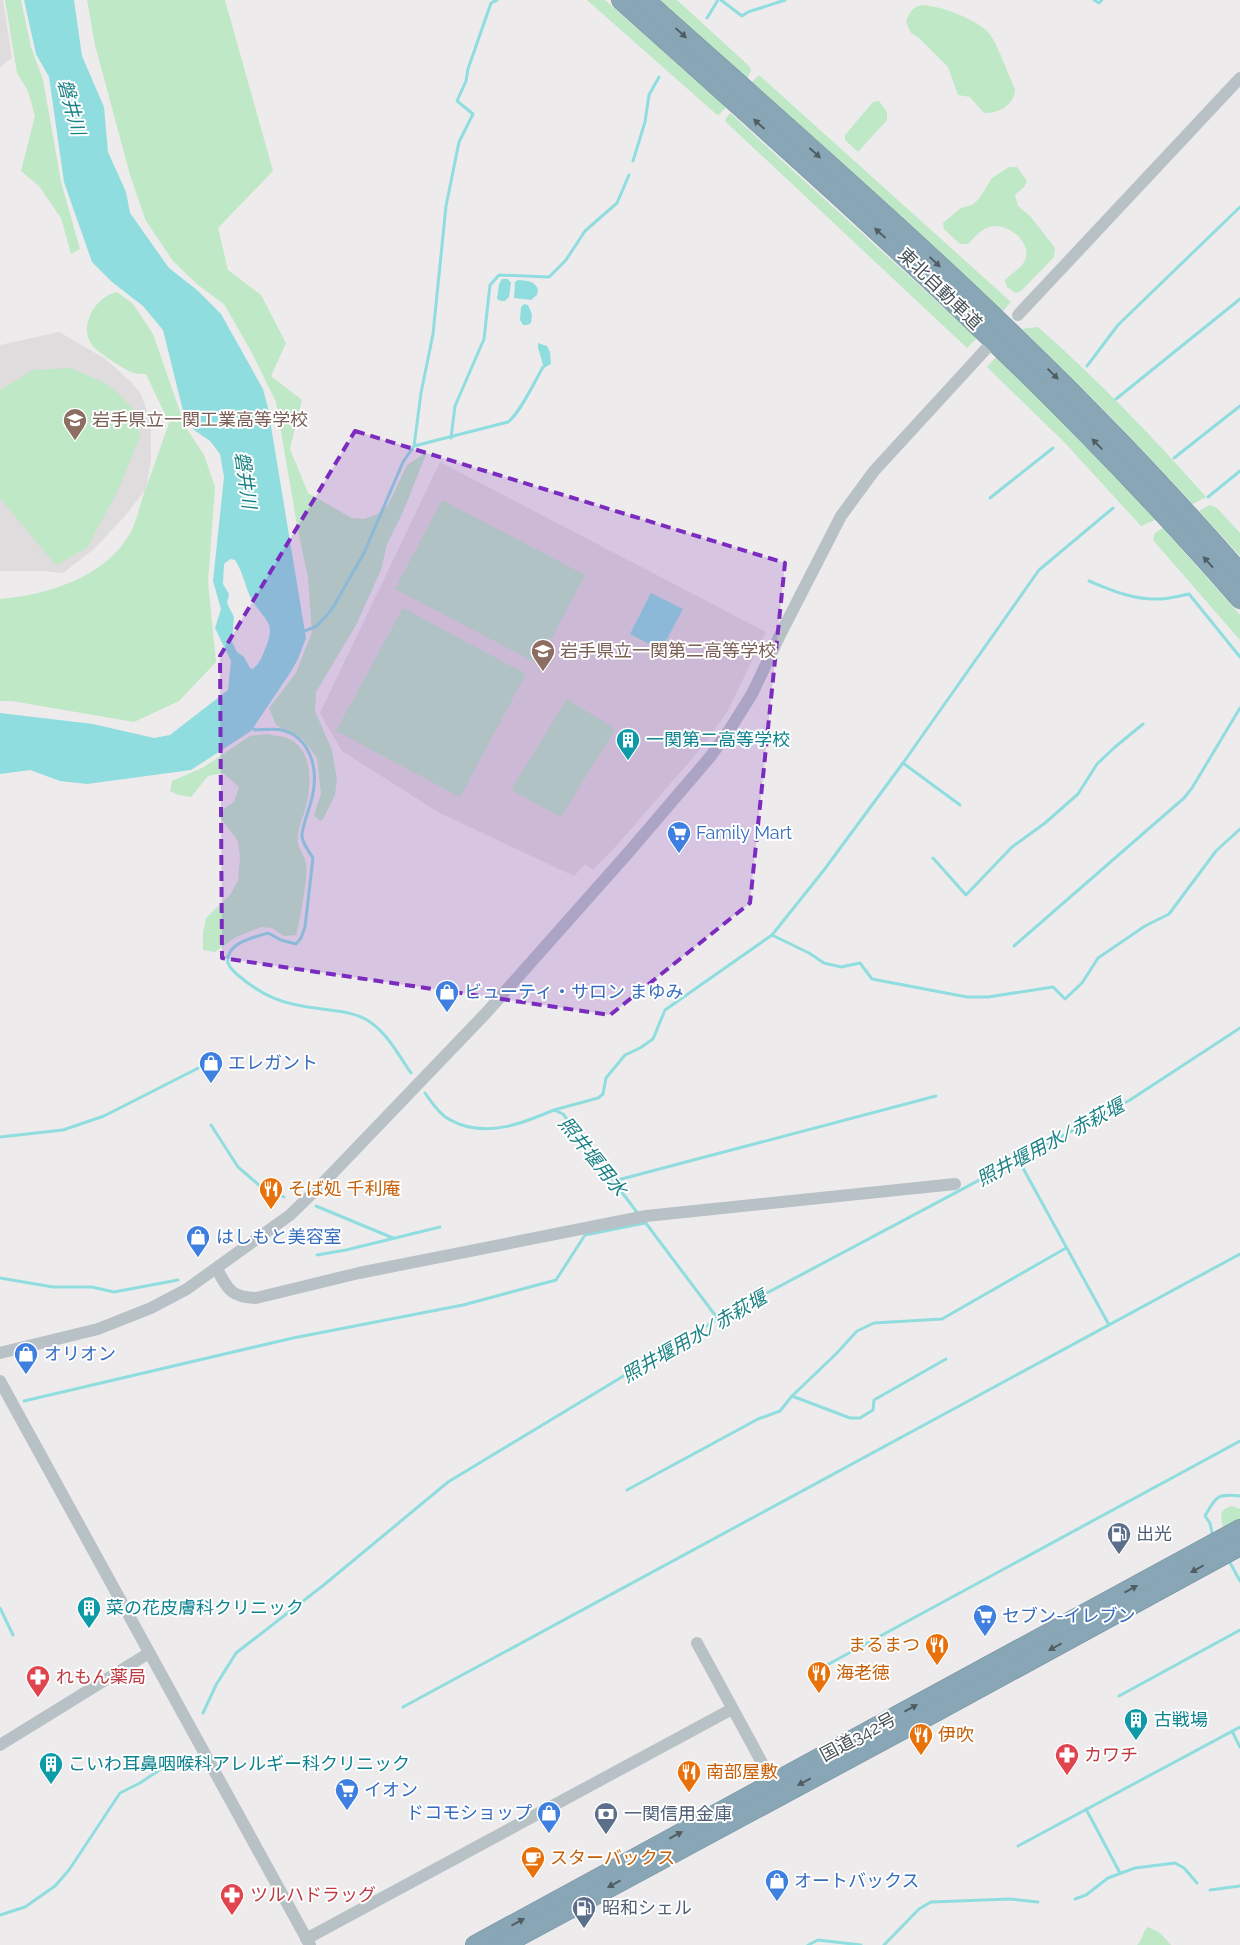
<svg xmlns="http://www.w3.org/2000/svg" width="1240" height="1945" font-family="Raleway,'Noto Sans JP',sans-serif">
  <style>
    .education { fill: #dfdcdd }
    .green { fill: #bee8c6 }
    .water { fill: #90dddf; fill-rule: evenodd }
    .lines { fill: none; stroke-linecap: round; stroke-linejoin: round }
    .stream { stroke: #90dddf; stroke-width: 3 }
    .highway-casing { stroke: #7491a0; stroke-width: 20 }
    .minor { stroke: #b8c2c6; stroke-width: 12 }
    .highway { stroke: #88a6b5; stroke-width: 19 }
    .oneway { fill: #505e64 }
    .marked { fill: #7b2cbf; fill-opacity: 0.2; stroke: #7b2cbf; stroke-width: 4; stroke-dasharray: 10 6; stroke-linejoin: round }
    .labels { text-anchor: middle; stroke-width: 4; stroke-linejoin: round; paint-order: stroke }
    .street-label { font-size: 18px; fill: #465156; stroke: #fff }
    .education-label { font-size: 18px; fill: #785e54; stroke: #fff; text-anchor: start }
    .culture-label { font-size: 18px; fill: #0d838f; stroke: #fff; text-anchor: start }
    .shop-label { font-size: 18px; fill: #366cbe; stroke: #fff; text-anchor: start }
    .food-label { font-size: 18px; fill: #c56008; stroke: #fff; text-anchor: start }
    .service-label { font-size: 18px; fill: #4e5e75; stroke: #fff; text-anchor: start }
    .health-label { font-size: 18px; fill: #be3a42; stroke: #fff; text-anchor: start }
    .water-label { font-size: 19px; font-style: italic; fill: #1c8285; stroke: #fff }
  </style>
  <rect width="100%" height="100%" fill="#eeebec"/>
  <g class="education">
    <polygon points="0,0 3,0 12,58 0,67"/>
    <polygon points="59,332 104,358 130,381 141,394 151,423 151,459 146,489 125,516 94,549 63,573 44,571 0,571 0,345"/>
    <polygon points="440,462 766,632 727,712 704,745 617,845 593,870 585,864 574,876 438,812 342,751 320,713"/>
  </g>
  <g class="green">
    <polygon points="5,0 21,0 31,47 43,80 61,182 80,249 71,254 61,218 39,186 21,171 35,116 28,91 17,73"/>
    <polygon points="87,0 225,0 273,171 218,228 228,270 261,295 286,343 271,376 302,400 290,449 308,493 352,518 364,519 378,514 388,505 407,465 427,452 403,512 387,544 381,570 356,625 316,692 315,711 332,750 337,780 335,795 323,819 320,821 314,815 321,794 317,758 303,739 276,725 269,708 296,673 312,632 308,578 297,525 276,402 251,351 224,304 198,285 173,261 146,221 130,175 95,45"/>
    <polygon points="587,0 605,0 726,107 719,115 716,114"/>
    <polygon points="660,0 677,0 749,66 751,70 747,79"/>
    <path d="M922,5C941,6 976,19 989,33C997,43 1009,76 1015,89C1015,104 999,114 984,113L970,97L958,95L948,67L919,38L911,33L906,22C909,13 912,7 922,5Z"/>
    <polygon points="759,75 1011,302 1002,312 752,82"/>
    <polygon points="879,101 887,112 887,120 858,152 845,140 845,135 873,102"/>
    <polygon points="730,113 977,338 967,348 727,123 725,120"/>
    <path d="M1009,167H1017L1027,181L1024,187L1015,195L1018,206L1031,217L1055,248L1054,257L1021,291L1016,293L1007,287L1005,280C1011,274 1022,268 1025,260C1033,242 1006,221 989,227C980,230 975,237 968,244H960L944,229L943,223L961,208L972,205L978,200L992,178Z"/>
    <path d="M117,292L133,304L153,334L185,426L204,455L215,487L208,582L216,662L179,701L134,722L12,701H0V599C48,595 106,577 131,532C136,522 139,510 142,499C151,474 160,449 169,423L146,374C141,374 135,374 131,372C124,369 97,352 93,346C77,327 96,296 117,292Z"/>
    <path d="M1038,327C1098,380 1154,438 1206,497L1193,504L1109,415L1022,329Z"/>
    <polygon points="997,356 1117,477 1155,520 1141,526 1065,443 987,367"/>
    <polygon points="70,368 103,382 118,393 133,409 140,436 119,488 87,548 56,565 0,498 0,390 33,370"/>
    <polygon points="442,500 585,575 538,664 395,589"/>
    <polygon points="1210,505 1217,508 1240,533 1240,556 1199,511"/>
    <polygon points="1163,528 1240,615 1240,640 1153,540 1155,533"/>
    <polygon points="403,608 526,674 460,797 336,731"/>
    <polygon points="567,699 615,729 561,817 511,790"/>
    <path d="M268,734C274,736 281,736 287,738C313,748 312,784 306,806C304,817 296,830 298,843C299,850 305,856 306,864C308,877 300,921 296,935L284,936L272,928L261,927L236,937L215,952L203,950V933L206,918L230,895L238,881L240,858L238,841L219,816L225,808L234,802L239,787L223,773L208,776L191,797L178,795L170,791L172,781L204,767L250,736Z"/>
    <path d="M1232,1506L1240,1509V1519L1224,1528C1220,1517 1219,1509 1232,1506Z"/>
    <path d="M1148,1927L1160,1933L1171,1945H1137C1143,1940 1142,1932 1148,1927Z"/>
  </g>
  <g class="water">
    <path d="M24,0H74L82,56L104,107L108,152L126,192L130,213L169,268L197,290L221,314L263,389L268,408L306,638L298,659L290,673L251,731L191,770L87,784L60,781L30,770L0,774V713L93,724L154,738L170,735L228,690L231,661L215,628L221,609L213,581L224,477L220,454L210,441L194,430L184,415L163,330L143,306L112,282L92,262L64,182L49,77L36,54ZM230,559L235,560C244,574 245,588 252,600C265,622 277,621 265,649C262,657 260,663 253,669L250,668L244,657L237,652L232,642L234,617L227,603L229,594L223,584L224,564Z"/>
    <polygon points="502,279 508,279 511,283 509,297 505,301 501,301 497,299 499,284"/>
    <path d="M518,280C527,281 534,280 538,289L537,295L531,300L514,298L515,282Z"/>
    <polygon points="524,304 528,305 532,314 531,323 527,325 523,325 520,320 521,307"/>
    <polygon points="538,343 547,346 550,352 551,364 544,368 538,348"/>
    <polygon points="651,593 683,609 661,650 630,634"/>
  </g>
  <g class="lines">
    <g class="stream">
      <polyline points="721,0 742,16 748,12 785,0"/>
      <polyline points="1094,0 1099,3 1102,0"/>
      <polyline points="707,18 718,0"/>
      <polyline points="633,161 645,122 649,95 659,77"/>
      <polyline points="1087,366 1118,325 1240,207"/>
      <polyline points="1116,399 1240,299"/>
      <polyline points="451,438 455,406 484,339 490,285 499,275 549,277 566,260 585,231 617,203 629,175"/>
      <polyline points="414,446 421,393 433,334 446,206 459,142 473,114 457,101 466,81 468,69 491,3 497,0"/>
      <polyline points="1174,458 1240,406"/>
      <polyline points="1208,497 1240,471"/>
      <polyline points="990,498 1053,448"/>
      <path d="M1089,581C1111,590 1133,600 1158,599C1168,599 1179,596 1189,594L1240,657"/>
      <path d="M302,632L317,626L332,609L364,553L403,462L414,446L508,422C520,413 535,381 543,367"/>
      <path d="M251,726L255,730C263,730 274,728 282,730C310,737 318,768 313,793C311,806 304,820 302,834C301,842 309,851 313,858L305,927L301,938L296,944L281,940L268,933C255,937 235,941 229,954C224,963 232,970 239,976C264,997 283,1004 315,1008C333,1011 355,1011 370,1022C388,1034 399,1056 411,1073"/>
      <polyline points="903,763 960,805"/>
      <polyline points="933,858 966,895 1012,847 1045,823 1078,794 1097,764 1115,747 1143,724"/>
      <polyline points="772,935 809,953 824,963 841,967 860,963 872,979 967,997 988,997 1053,987 1065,999 1082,983 1098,958 1145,926 1169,914 1216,851 1240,829"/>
      <polyline points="1014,946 1184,798 1192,788 1240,708"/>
      <path d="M425,1093C430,1100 435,1108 442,1114C446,1119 453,1121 459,1124C492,1136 523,1123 554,1110L563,1114L639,1215"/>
      <polyline points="554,1110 598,1098 603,1094 606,1078 625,1055 640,1048 653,1039 665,1010 772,935 824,870 903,763 1039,570 1113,508"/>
      <polyline points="211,1125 238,1167 260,1186 284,1197"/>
      <polyline points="0,1137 63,1130 104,1116 220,1057"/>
      <polyline points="1018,1159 1109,1325"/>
      <polyline points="614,1181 936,1096"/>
      <polyline points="316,1206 393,1238"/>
      <polyline points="645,1222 718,1319"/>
      <polyline points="317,1255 346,1250 440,1227"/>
      <polyline points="0,1278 53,1287 92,1287 114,1292 178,1280"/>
      <polyline points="792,1396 850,1418 860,1418 873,1410 874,1400 946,1359"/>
      <polyline points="24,1401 293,1338 463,1305 556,1280 585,1235 645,1223"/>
      <polyline points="627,1490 758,1419 780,1411 792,1396 836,1354 857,1331 874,1323 942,1319 1066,1248"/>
      <path d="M1213,1538L1210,1523L1205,1516C1216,1497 1217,1493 1240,1496"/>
      <polyline points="1228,1559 1240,1581"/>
      <polyline points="0,1608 13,1635"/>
      <polyline points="825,1666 1240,1441"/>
      <polyline points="1119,1696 1240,1630"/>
      <polyline points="403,1707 1240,1254"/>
      <polyline points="203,1713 216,1685 236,1653 325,1584 448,1482 718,1319 1130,1100 1240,1028"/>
      <polyline points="1232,1731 1240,1747"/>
      <polyline points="1086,1809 1120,1873"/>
      <polyline points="1018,1846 1240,1727"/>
      <polyline points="1210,1890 1240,1886"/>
      <polyline points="1075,1899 1086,1895 1108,1878 1135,1868 1175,1863 1184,1868 1197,1883"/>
      <polyline points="0,1915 25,1907 55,1886 69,1870 120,1793 140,1783 167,1765 174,1758"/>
      <polyline points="808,1945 818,1940 861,1945"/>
      <polyline points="884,1945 919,1909 931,1902 1010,1899 1038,1902"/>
    </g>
    <g class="highway-casing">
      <g id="highway">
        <path d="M621,0C835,192 1051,381 1240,599"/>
        <path d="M645,0C808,146 974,289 1125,447C1164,488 1203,530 1240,573"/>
        <polyline points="475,1945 1240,1529"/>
        <polyline points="503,1945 934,1713 1240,1546"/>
      </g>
    </g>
    <g class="minor">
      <polyline points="1018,315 1240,78"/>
      <path d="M217,1269C228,1290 231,1297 256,1298L359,1273L646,1216L955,1184"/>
      <polyline points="0,1353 98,1329 151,1308 187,1289 290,1215 323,1183 487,1012 628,853 710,757 730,729 752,694 780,635 841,516 874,471 986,349"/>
      <polyline points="0,1381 310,1945"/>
      <polyline points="697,1643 773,1783"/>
      <polyline points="0,1745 149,1653"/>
      <polyline points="306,1939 732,1709"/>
    </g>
    <use href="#highway" class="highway"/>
  </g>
  <defs><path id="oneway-solid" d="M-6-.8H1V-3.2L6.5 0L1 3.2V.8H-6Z" transform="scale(1.25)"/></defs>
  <g class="oneway">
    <use href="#oneway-solid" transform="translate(681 33) rotate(42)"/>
    <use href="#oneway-solid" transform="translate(759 124) rotate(-138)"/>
    <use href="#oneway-solid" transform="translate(815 153) rotate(42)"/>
    <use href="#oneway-solid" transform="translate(880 233) rotate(-138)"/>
    <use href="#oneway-solid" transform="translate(935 262) rotate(43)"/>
    <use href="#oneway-solid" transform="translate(1053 374) rotate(44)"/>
    <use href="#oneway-solid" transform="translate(1097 444) rotate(-134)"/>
    <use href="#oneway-solid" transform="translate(1208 562) rotate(-132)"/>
    <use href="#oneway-solid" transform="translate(1197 1569) rotate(151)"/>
    <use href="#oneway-solid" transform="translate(1131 1589) rotate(-29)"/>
    <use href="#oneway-solid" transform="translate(1055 1647) rotate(151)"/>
    <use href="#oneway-solid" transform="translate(911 1708) rotate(-28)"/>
    <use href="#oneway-solid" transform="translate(804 1782) rotate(152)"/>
    <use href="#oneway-solid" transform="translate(676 1835) rotate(-28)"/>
    <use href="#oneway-solid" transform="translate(614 1884) rotate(151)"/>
    <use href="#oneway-solid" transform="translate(518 1922) rotate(-29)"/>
  </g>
  <path class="marked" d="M355,431L785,563L750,903L610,1015L222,958L220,656Z"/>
  <defs>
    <g id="school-pin" transform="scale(1.25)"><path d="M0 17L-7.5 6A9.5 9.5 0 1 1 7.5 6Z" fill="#8d6e63" stroke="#fff"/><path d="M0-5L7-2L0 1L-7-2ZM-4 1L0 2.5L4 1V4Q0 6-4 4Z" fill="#fff"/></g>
    <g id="building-pin" transform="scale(1.25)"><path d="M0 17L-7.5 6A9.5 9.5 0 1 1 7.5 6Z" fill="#0f9aa8" stroke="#fff"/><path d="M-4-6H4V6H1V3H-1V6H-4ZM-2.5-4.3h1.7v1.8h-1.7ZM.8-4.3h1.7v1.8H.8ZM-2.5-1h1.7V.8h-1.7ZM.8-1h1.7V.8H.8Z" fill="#fff"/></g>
    <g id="supermarket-pin" transform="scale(1.25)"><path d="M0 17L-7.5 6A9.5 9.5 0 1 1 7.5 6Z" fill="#3f7fe0" stroke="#fff"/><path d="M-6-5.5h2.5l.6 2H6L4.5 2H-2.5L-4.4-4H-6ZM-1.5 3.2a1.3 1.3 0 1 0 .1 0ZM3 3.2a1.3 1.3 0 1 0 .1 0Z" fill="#fff"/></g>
    <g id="shop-pin" transform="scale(1.25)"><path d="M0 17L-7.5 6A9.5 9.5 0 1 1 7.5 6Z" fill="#3f7fe0" stroke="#fff"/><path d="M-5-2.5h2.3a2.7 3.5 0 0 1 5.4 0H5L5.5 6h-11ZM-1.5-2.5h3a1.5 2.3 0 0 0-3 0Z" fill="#fff"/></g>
    <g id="restaurant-pin" transform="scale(1.25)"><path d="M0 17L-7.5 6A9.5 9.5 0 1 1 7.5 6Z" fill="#e8710a" stroke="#fff"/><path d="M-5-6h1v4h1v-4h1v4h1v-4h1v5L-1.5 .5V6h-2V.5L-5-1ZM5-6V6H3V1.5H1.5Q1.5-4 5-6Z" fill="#fff"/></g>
    <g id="fuel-pin" transform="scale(1.25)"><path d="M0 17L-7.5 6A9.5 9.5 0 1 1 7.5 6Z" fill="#5c6f8a" stroke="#fff"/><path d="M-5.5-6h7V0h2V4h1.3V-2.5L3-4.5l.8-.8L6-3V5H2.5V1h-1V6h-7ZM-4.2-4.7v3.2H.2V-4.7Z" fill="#fff"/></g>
    <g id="pharmacy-pin" transform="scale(1.25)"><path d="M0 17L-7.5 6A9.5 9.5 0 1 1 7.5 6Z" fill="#e0444e" stroke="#fff"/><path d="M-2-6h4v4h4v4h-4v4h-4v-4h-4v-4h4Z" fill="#fff"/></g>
    <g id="bank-pin" transform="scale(1.25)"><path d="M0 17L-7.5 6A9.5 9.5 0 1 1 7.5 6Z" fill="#5c6f8a" stroke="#fff"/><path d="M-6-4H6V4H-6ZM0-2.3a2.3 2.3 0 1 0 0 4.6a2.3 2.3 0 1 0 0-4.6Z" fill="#fff"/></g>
    <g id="cafe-pin" transform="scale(1.25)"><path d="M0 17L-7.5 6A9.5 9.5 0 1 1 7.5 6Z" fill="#e8710a" stroke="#fff"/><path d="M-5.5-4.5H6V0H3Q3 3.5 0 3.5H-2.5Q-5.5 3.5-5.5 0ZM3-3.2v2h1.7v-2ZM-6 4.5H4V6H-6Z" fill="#fff"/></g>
  </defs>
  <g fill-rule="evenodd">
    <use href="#school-pin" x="75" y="420"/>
    <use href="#school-pin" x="543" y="651"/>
    <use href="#building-pin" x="628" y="740"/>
    <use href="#supermarket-pin" x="679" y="833"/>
    <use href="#shop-pin" x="447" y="992"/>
    <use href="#shop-pin" x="211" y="1063"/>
    <use href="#restaurant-pin" x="271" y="1189"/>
    <use href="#shop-pin" x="198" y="1237"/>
    <use href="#shop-pin" x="26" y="1354"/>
    <use href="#fuel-pin" x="1119" y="1534"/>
    <use href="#building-pin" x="89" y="1608"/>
    <use href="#supermarket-pin" x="985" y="1616"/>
    <use href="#restaurant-pin" x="937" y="1645"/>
    <use href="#restaurant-pin" x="819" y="1673"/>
    <use href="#pharmacy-pin" x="38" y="1677"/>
    <use href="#building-pin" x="1136" y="1720"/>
    <use href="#restaurant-pin" x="921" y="1735"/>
    <use href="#pharmacy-pin" x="1067" y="1755"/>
    <use href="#building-pin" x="51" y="1764"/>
    <use href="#restaurant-pin" x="689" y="1772"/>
    <use href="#supermarket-pin" x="347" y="1790"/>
    <use href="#shop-pin" x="549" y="1813"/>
    <use href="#bank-pin" x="606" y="1814"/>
    <use href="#cafe-pin" x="533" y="1858"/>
    <use href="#shop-pin" x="777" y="1881"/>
    <use href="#pharmacy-pin" x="232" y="1895"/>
    <use href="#fuel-pin" x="584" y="1908"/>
  </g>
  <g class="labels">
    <g class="street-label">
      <text transform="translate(940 289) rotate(44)" y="6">東北自動車道</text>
      <text transform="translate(858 1737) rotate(-28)" y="6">国道342号</text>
    </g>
    <g class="education-label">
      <text x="92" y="426">岩手県立一関工業高等学校</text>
      <text x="560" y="657">岩手県立一関第二高等学校</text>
    </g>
    <g class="culture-label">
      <text x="646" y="746">一関第二高等学校</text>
      <text x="106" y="1614">菜の花皮膚科クリニック</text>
      <text x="1154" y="1726">古戦場</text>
      <text x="68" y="1770">こいわ耳鼻咽喉科アレルギー科クリニック</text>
    </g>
    <g class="shop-label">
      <text x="696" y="839">Family Mart</text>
      <text x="464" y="998">ビューティ・サロン まゆみ</text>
      <text x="228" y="1069">エレガント</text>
      <text x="216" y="1243">はしもと美容室</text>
      <text x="44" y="1360">オリオン</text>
      <text x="1002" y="1622">セブン-イレブン</text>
      <text x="364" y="1796">イオン</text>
      <text x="532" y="1819" text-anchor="end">ドコモショップ</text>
      <text x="794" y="1887">オートバックス</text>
    </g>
    <g class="food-label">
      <text x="288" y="1195">そば処 千利庵</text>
      <text x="920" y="1651" text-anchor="end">まるまつ</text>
      <text x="836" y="1679">海老徳</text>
      <text x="938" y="1741">伊吹</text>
      <text x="706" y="1778">南部屋敷</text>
      <text x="550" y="1864">スターバックス</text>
    </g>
    <g class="service-label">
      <text x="1136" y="1540">出光</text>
      <text x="624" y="1820">一関信用金庫</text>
      <text x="602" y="1914">昭和シェル</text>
    </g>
    <g class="health-label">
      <text x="56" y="1683">れもん薬局</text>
      <text x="1084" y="1761">カワチ</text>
      <text x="250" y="1901">ツルハドラッグ</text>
    </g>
    <g class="water-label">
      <text transform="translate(72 107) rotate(75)" y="7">磐井川</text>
      <text transform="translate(246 480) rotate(82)" y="7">磐井川</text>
      <text transform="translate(1050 1142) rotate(-28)" y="7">照井堰用水/赤萩堰</text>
      <text transform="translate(593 1156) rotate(51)" y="7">照井堰用水</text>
      <text transform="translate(694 1336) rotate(-30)" y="7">照井堰用水/赤萩堰</text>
    </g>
  </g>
</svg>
